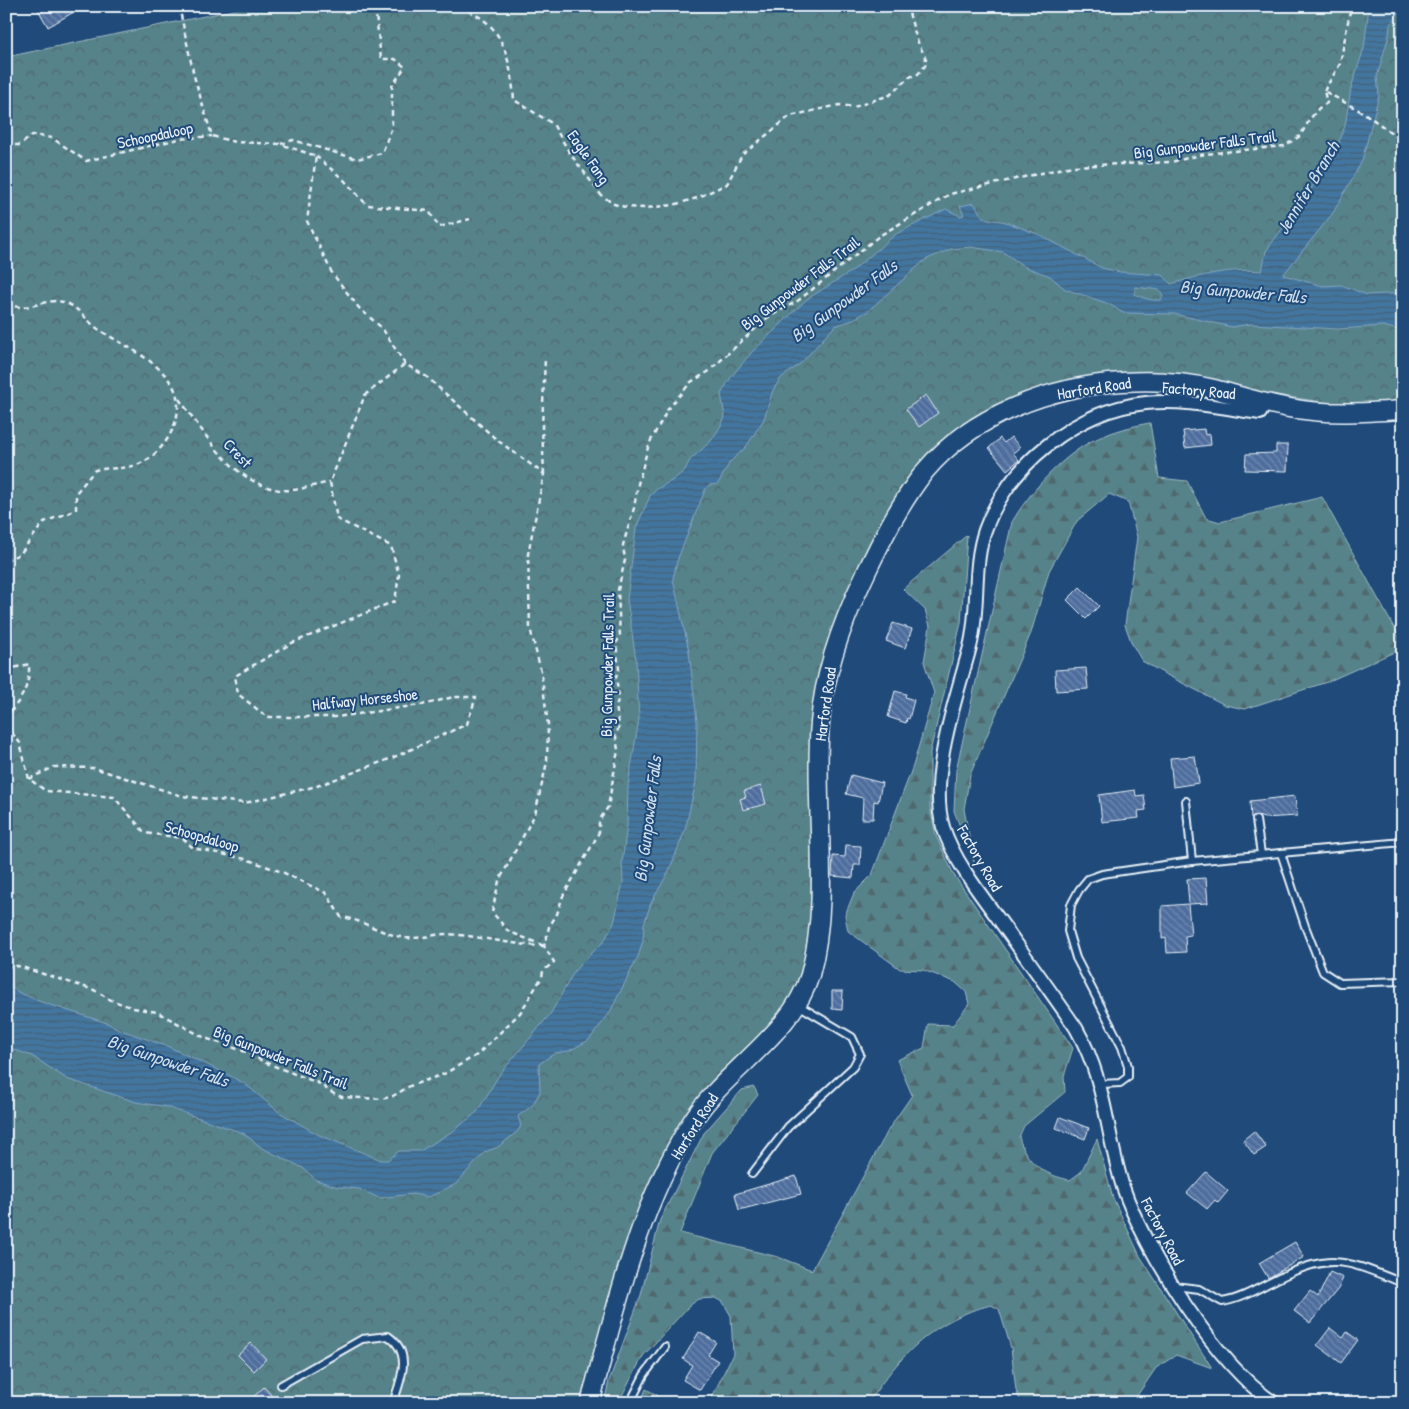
<svg xmlns="http://www.w3.org/2000/svg" width="1409" height="1409" font-family="'Patrick Hand',sans-serif">
  <style>
    .forest { fill: url(#forest-firs); stroke: #9fbac1 }
    .park { fill: url(#park-crowns); stroke: #9fbac1 }
    .water { fill: url(#water-rules); stroke: #85a7c3; fill-rule: evenodd }
    .building { fill: url(#building-back-hatch); stroke: #e8f1f8 }
    .lines { fill: none; stroke-linecap: round; stroke-linejoin: round }
    .service-casing { stroke: #e8f1f8; stroke-width: 10 }
    .minor-casing { stroke: #e8f1f8; stroke-width: 16 }
    .secondary-casing { stroke: #e8f1f8; stroke-width: 21 }
    .path { stroke: #e8f1f8; stroke-width: 2.5; stroke-dasharray: 5 4; stroke-linecap: butt }
    .service { stroke: #1f4a7a; stroke-width: 6 }
    .minor { stroke: #1f4a7a; stroke-width: 12 }
    .secondary { stroke: #1f4a7a; stroke-width: 18 }
    .labels { text-anchor: middle; stroke-width: 4; stroke-linejoin: round; paint-order: stroke }
    .street-label { font-size: 16px; fill: #e8f1f8; stroke: #1f4a7a }
    .water-label { font-size: 18px; font-style: italic; fill: #cfdfeb; stroke: #1f4a7a }
  </style>
  <defs>
    <pattern id="forest-firs" width="22" height="20" patternUnits="userSpaceOnUse" patternTransform="scale(1.25)"><rect width="22" height="20" fill="#56828a"/><path d="M5 1l3.5 6h-7zM16 11l3.5 6h-7z" fill="#4f686d"/></pattern>
    <pattern id="park-crowns" width="20" height="18" patternUnits="userSpaceOnUse" patternTransform="scale(1.25)"><rect width="20" height="18" fill="#56828a"/><path d="M2 6a3 3 0 1 1 6 0M12 15a3 3 0 1 1 6 0" fill="none" stroke="#4f686d"/></pattern>
    <pattern id="water-rules" width="6" height="5" patternUnits="userSpaceOnUse" patternTransform="scale(1.25)"><rect width="6" height="5" fill="#4376a0"/><path d="M0 2.5h6" fill="none" stroke="#445f75"/></pattern>
    <pattern id="building-back-hatch" width="6" height="6" patternUnits="userSpaceOnUse" patternTransform="scale(1.25)"><rect width="6" height="6" fill="#4e6d9d"/><path d="M-1 5l2 2M0 0l6 6M5-1l2 2" fill="none" stroke="#7089b0"/></pattern>
  </defs>
  <rect width="100%" height="100%" fill="#1f4a7a"/>
  <filter id="ink" filterUnits="userSpaceOnUse"><feTurbulence type="fractalNoise" baseFrequency=".02" numOctaves="2"/><feDisplacementMap in="SourceGraphic" scale="10" xChannelSelector="R" yChannelSelector="G"/><feConvolveMatrix kernelMatrix="1 2 1 2 8 2 1 2 1" color-interpolation-filters="sRGB"/></filter>
  <g filter="url(#ink)">
    <g class="forest">
      <path d="M1150,423L1159,478L1187,481L1206,518L1220,522L1322,497L1403,644V648L1327,682L1245,709L1225,705L1163,673L1142,661L1132,644L1125,625L1137,537L1128,502L1109,494L1077,521L1049,571L1031,633L970,775L964,809L974,862L954,811L956,770L1012,522C1028,494 1062,456 1092,441C1110,432 1131,426 1150,423Z"/>
      <path d="M967,535L961,623L930,752V807L936,836L954,875L1073,1048L1064,1076L1065,1092L1024,1126L1019,1137C1026,1163 1044,1175 1070,1180L1081,1172L1097,1139L1113,1198L1140,1256L1212,1368L1176,1355L1156,1368L1132,1403H1021L1016,1390L1011,1348L999,1309L991,1305C934,1319 900,1355 868,1403H709L733,1354L731,1316L723,1302L716,1298L699,1299L689,1306L643,1356L618,1403H604L609,1381L641,1295L660,1220L704,1133L742,1090L754,1087L758,1095L712,1153L680,1233L778,1257L812,1270L890,1127L912,1095L897,1060L924,1048L928,1024L953,1025L969,1004L966,992L955,982L923,970L900,969L848,931L845,915L854,893L872,875L913,766L934,693L924,662L930,626L925,610L903,589Z"/>
      <polygon points="646,1389 657,1395 664,1403 640,1403"/>
    </g>
    <polygon class="park" points="253,6 1403,6 1403,422 1394,403 1335,404 1256,392 1104,376 946,440 861,564 833,626 821,669 811,747 811,908 807,949 801,975 783,1011 763,1033 725,1069 699,1100 632,1230 612,1286 580,1403 6,1403 6,57"/>
    <path class="water" d="M1369,6L1403,7L1390,25L1389,35L1377,77L1379,95L1362,161L1333,213L1283,275L1323,286L1342,285L1367,295L1403,293V331L1383,326L1338,329L1251,324L1232,327L1174,314L1123,313L1109,304L1065,289L1050,276L1025,267L1003,252L971,247L951,249L925,260L868,311L850,321L835,326L800,364L781,378L773,390L764,419L746,447L730,462L718,484L709,485L705,490L677,561L673,579L689,651L697,721L696,782L685,830L669,871L651,903L644,924L643,941L638,957L609,1014L589,1040L569,1051L555,1053L539,1064L540,1092L532,1106L518,1116L521,1126L517,1132L498,1147L485,1152L456,1184L429,1197L413,1194L379,1198L359,1189L338,1187L316,1180L303,1168L262,1148L243,1133L167,1107L136,1102L67,1079L32,1056L6,1047V982L18,992L41,1002L107,1023L121,1030L169,1047L227,1074L245,1084L279,1112L317,1134L381,1160H388L399,1151H420L453,1131L477,1112L499,1075L551,1013L575,970L604,941L614,923L623,882L622,863L627,825L628,785L639,719L636,660L627,599L636,528L650,496L657,489L673,480L685,470L690,460L711,441L720,427L725,417L721,394L731,377L751,353L807,299L852,271L896,234L946,209L960,216L964,215L960,206L974,203L981,215L988,219L1006,222L1040,235L1102,268L1120,272L1163,275L1171,284C1201,275 1231,268 1262,271L1266,251L1329,164L1338,145L1345,126L1351,88L1364,48ZM1135,287L1160,290L1163,296L1161,300C1152,301 1142,298 1135,294Z"/>
    <g class="building">
      <polygon points="36,6 84,6 48,27"/>
      <polygon points="926,395 938,413 919,427 906,409"/>
      <polygon points="1204,429 1205,435 1210,434 1211,445 1185,448 1183,431"/>
      <polygon points="1011,437 1020,447 1013,453 1019,460 1007,470 989,448 1000,438 1004,443"/>
      <polygon points="1276,445 1288,445 1287,471 1245,470 1246,454 1276,453"/>
      <polygon points="1080,587 1099,606 1086,619 1067,600"/>
      <polygon points="893,623 912,629 905,648 886,641"/>
      <polygon points="1086,668 1088,689 1056,691 1055,670"/>
      <polygon points="895,691 906,694 905,697 914,700 909,719 907,718 906,723 888,717"/>
      <polygon points="1195,756 1199,783 1173,787 1170,758"/>
      <polygon points="851,775 882,783 878,802 874,801 873,819 862,819 863,798 846,794"/>
      <polygon points="761,786 766,804 743,810 740,799 746,797 744,791"/>
      <polygon points="1135,790 1136,796 1144,795 1146,810 1138,811 1139,818 1102,822 1099,795"/>
      <polygon points="1295,796 1297,816 1264,818 1256,815 1251,818 1250,801"/>
      <polygon points="846,845 861,846 860,865 854,865 853,878 832,876 833,856 845,857"/>
      <polygon points="1206,878 1208,903 1189,904 1187,879"/>
      <polygon points="1188,904 1191,935 1185,936 1186,952 1167,953 1166,938 1162,939 1162,906"/>
      <polygon points="832,991 843,991 842,1010 832,1009"/>
      <polygon points="1060,1117 1089,1128 1085,1139 1056,1128"/>
      <polygon points="1254,1131 1266,1147 1254,1155 1243,1140"/>
      <polygon points="1206,1172 1228,1191 1218,1203 1215,1200 1207,1209 1187,1193"/>
      <polygon points="796,1176 801,1194 739,1210 735,1194"/>
      <polygon points="1295,1242 1304,1257 1268,1278 1259,1263"/>
      <polygon points="1330,1272 1343,1278 1338,1289 1310,1323 1294,1311 1310,1291 1318,1297"/>
      <polygon points="1330,1328 1343,1338 1347,1332 1358,1340 1341,1363 1317,1345"/>
      <polygon points="699,1332 716,1342 708,1355 718,1361 700,1390 683,1380 692,1365 683,1359"/>
      <polygon points="251,1343 266,1359 254,1371 238,1355"/>
      <polygon points="264,1387 278,1403 247,1403"/>
    </g>
    <g class="lines">
      <g class="service-casing">
        <g id="service">
          <polyline points="1186,801 1192,861"/>
          <polyline points="1256,820 1261,854"/>
          <polyline points="1281,853 1305,926 1323,972 1340,983 1403,981"/>
          <polyline points="1101,1084 1120,1083 1128,1077 1128,1066 1122,1047 1076,958 1068,931 1071,905 1079,890 1088,879 1102,874 1192,861 1403,842"/>
          <polyline points="752,1174 788,1127 853,1067 860,1054 852,1037 798,1005"/>
          <path d="M1174,1286L1199,1289L1222,1302C1241,1299 1257,1289 1275,1280C1332,1251 1347,1261 1403,1283"/>
          <path d="M281,1385L362,1339L388,1336C413,1353 401,1379 393,1403"/>
          <polyline points="630,1403 644,1375 665,1347"/>
        </g>
      </g>
      <g class="minor-casing">
        <path id="minor" d="M1266,403L1260,413C1223,408 1184,399 1146,403C1077,410 1009,464 985,530C972,568 980,608 970,647C957,696 928,777 943,827C953,859 980,894 1000,921C1025,956 1051,992 1076,1028C1107,1083 1105,1130 1123,1187C1145,1252 1217,1365 1274,1403"/>
      </g>
      <g class="secondary-casing">
        <path id="secondary" d="M590,1403C616,1307 638,1209 691,1123C725,1069 792,1035 810,975C832,896 813,804 820,723C824,672 842,623 864,577C881,541 900,503 925,471C972,415 1051,386 1123,382C1153,380 1185,382 1214,389C1241,396 1268,405 1296,409C1331,415 1367,412 1403,410"/>
      </g>
      <g class="path">
        <polyline points="179,6 194,76 212,136 235,142 280,144 316,156 307,221 332,273 359,308 382,328 405,364 427,377 497,440 544,474 528,554 530,628 541,671 548,725 547,762 535,814 499,881 492,912 508,931 544,946"/>
        <path d="M461,6C469,12 478,15 485,21C507,38 512,74 514,100L553,124L569,152L601,195L614,204L625,207L646,208L673,205L697,198L727,184L742,155L790,116L839,105L854,107L890,95L909,77L918,74L925,66L926,59L917,40L909,13L911,6"/>
        <polyline points="1324,91 1340,64 1351,6"/>
        <polyline points="281,144 293,140 357,159 382,153 392,127 392,86 405,67 395,59 381,59 375,6"/>
        <polyline points="6,145 20,145 33,135 52,138 86,161 179,139 212,136"/>
        <polyline points="316,156 344,180 367,205 429,211 439,227 470,219"/>
        <path d="M6,305C11,305 16,307 21,307C36,307 51,297 66,303C78,307 88,322 98,329C122,345 155,358 171,383C190,410 167,452 139,464C124,470 110,467 95,470L76,493V510L44,522L20,554L6,560"/>
        <path d="M179,399C206,434 232,483 280,490C294,492 315,485 330,482"/>
        <polyline points="544,474 542,427 545,358"/>
        <path d="M6,670L29,664C30,686 22,698 8,715L9,729L20,743L29,779L46,791L114,797L145,833L183,838L193,848L246,859L282,872L326,893L341,917C364,920 383,935 406,938C420,939 434,934 448,934C480,936 511,945 543,946"/>
        <polyline points="29,779 54,767 94,768 182,796 245,803 317,786 392,758 467,724 476,697 453,697 427,704 337,717 267,717 238,694 235,676 292,643 395,601 399,575 391,546 337,519 330,482 365,395 405,364"/>
        <polyline points="6,967 18,966 94,990 111,1000 133,1008 157,1012 205,1038 246,1052 264,1062 318,1083 334,1094 342,1097 382,1099 393,1096 410,1086 444,1074 477,1055 520,1013 542,977 543,971 554,962 544,946 549,927 557,914 563,896 594,842 599,832 599,821 608,807 618,750 616,737 619,725 616,706 619,697 616,677 619,669 616,643 620,637 618,590 625,560 623,545 634,508 638,484 649,444 668,409 691,382 708,372 767,318 799,300 879,236 950,194 1072,166 1171,162 1205,154 1284,146 1300,136 1310,119 1319,108 1327,103 1324,91 1364,113 1403,141"/>
      </g>
      <use href="#service" class="service"/>
      <use href="#minor" class="minor"/>
      <use href="#secondary" class="secondary"/>
    </g>
  </g>
  <g class="labels">
    <g class="street-label">
      <text transform="translate(155 135) rotate(-12)" y="6">Schoopdaloop</text>
      <text transform="translate(1205 144) rotate(-7)" y="6">Big Gunpowder Falls Trail</text>
      <text transform="translate(589 157) rotate(55)" y="6">Eagle Fang</text>
      <text transform="translate(800 283) rotate(-37)" y="6">Big Gunpowder Falls Trail</text>
      <text transform="translate(1094 388) rotate(-9)" y="6">Harford Road</text>
      <text transform="translate(1199 390) rotate(5)" y="6">Factory Road</text>
      <text transform="translate(238 453) rotate(46)" y="6">Crest</text>
      <text transform="translate(607 665) rotate(-89)" y="6">Big Gunpowder Falls Trail</text>
      <text transform="translate(365 699) rotate(-6)" y="6">Halfway Horseshoe</text>
      <text transform="translate(825 704) rotate(-82)" y="6">Harford Road</text>
      <text transform="translate(202 836) rotate(16)" y="6">Schoopdaloop</text>
      <text transform="translate(980 858) rotate(60)" y="6">Factory Road</text>
      <text transform="translate(281 1057) rotate(22)" y="6">Big Gunpowder Falls Trail</text>
      <text transform="translate(694 1126) rotate(-58)" y="6">Harford Road</text>
      <text transform="translate(1163 1231) rotate(62)" y="6">Factory Road</text>
    </g>
    <g class="water-label">
      <text transform="translate(1308 188) rotate(-59)" y="6">Jennifer Branch</text>
      <text transform="translate(1243 292) rotate(5)" y="6">Big Gunpowder Falls</text>
      <text transform="translate(844 301) rotate(-36)" y="6">Big Gunpowder Falls</text>
      <text transform="translate(648 819) rotate(-83)" y="6">Big Gunpowder Falls</text>
      <text transform="translate(168 1061) rotate(19)" y="6">Big Gunpowder Falls</text>
    </g>
  </g>
  <rect width="1409" height="1409" fill="none" stroke="#1f4a7a" stroke-width="25"/>
  <rect x="12" y="12" width="1384" height="1384" fill="none" stroke="#e8f1f8" stroke-width="2" filter="url(#ink)"/>
</svg>
